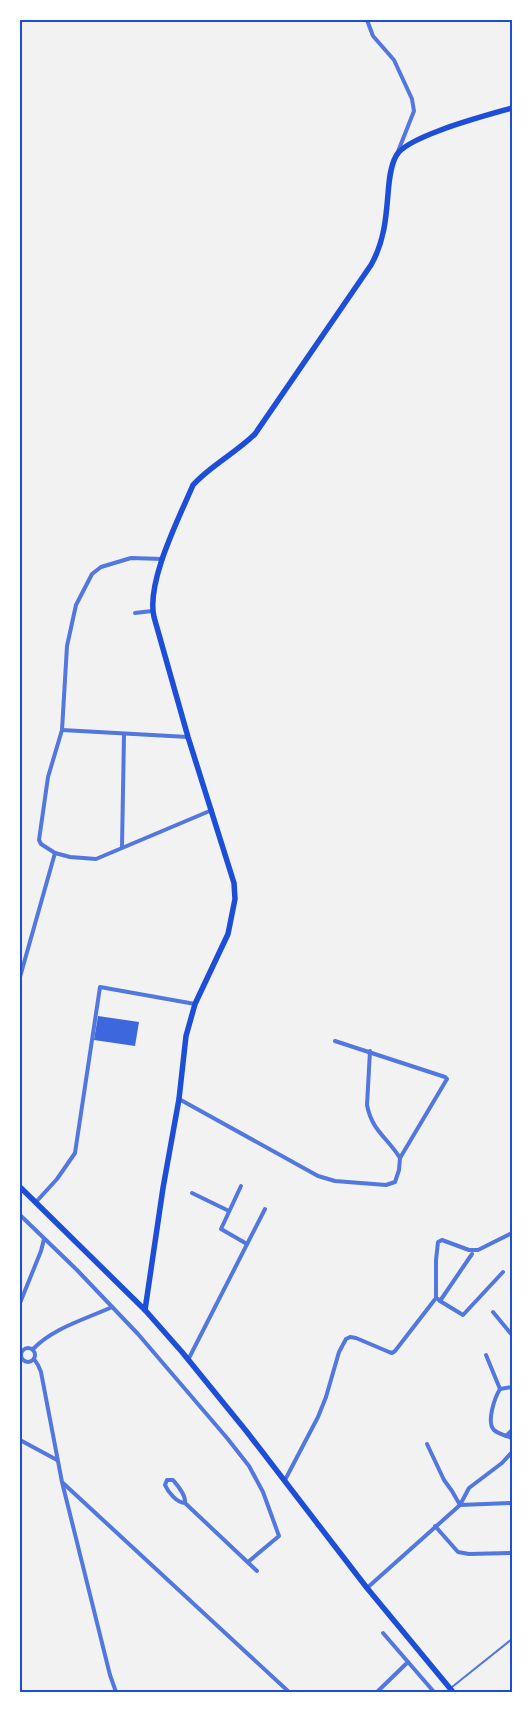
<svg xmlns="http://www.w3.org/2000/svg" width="532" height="1712" font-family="Quicksand,sans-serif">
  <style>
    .building { fill: #3d67dc }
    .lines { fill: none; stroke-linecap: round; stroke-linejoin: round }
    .service { stroke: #5277de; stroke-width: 2 }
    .minor { stroke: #5277de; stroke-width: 4 }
    .primary { stroke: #1d4ed8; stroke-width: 5.5 }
    .neatline { fill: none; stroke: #1d4ed8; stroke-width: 2 }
  </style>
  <rect width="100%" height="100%" fill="#f2f2f2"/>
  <polygon class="building" points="98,1016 139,1022 135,1046 94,1040"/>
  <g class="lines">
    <polyline class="service" points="452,1687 512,1639"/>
    <g class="minor">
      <polyline points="367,20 373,36 394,60 412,99 414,111 397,154"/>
      <polyline points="163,559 131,558 101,567 92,574 76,605 67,646 62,730 48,777 39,840 41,844 55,853 70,857 96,859 212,810"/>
      <polyline points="135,613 152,611"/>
      <polyline points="62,730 188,737"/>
      <polyline points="122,847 124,735"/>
      <polyline points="20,977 55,853"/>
      <path d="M370,1051L367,1105C372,1131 387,1137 400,1158"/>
      <polyline points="179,1099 318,1176 335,1181 386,1185 395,1182 399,1170 400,1158 447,1079 445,1077 335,1041"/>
      <polyline points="241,1186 221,1229 247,1244"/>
      <polyline points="192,1193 229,1211"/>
      <polyline points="36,1202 57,1179 75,1153 100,987 195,1004"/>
      <polyline points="20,1215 77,1270 138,1334 227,1438 249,1466 263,1492 279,1536 248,1562"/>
      <polyline points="438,1299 440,1301 472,1254"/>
      <polyline points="440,1301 463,1315 503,1272"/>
      <polyline points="20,1303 41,1251 44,1239"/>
      <polyline points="493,1312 512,1335"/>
      <circle cx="28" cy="1355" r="7"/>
      <path d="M33,1349C53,1328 86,1319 112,1307"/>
      <path d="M486,1355L500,1389C495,1397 486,1422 494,1430C498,1434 507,1436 512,1438"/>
      <polyline points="34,1359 38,1365 41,1372 62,1482 110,1675 116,1692"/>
      <polyline points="188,1360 265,1209"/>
      <polyline points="500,1389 512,1387"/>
      <polyline points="506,1436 512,1430"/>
      <polyline points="20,1440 57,1460"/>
      <polyline points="427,1444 444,1480 452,1491 460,1505"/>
      <polyline points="285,1480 318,1417 326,1397 339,1352 346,1339 350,1337 356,1338 389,1352 392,1353 395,1351 436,1298 436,1260 438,1242 442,1240 469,1250 478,1250 512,1233"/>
      <polyline points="63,1483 289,1692"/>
      <path d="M185,1503C186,1495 178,1486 173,1480H167L165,1485C168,1492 177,1503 185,1503L257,1571"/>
      <polyline points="460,1505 469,1488 502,1463 512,1452"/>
      <polyline points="435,1526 458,1552 469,1554 512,1553"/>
      <polyline points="367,1588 460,1505 512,1503"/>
      <polyline points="383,1633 434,1692"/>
      <polyline points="377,1692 408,1662"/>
    </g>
    <g class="primary">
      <polyline points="20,1187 145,1310 182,1352 247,1432 367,1588 453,1692"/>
      <path d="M145,1310L163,1188L179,1099L186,1036L195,1004L228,934L235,899L234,883L188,737L154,617C146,582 179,518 193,485C211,465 236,453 255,434L371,265C384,242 386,219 388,194C389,182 390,167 396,156C406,136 488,115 512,108"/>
    </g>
  </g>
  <rect width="532" height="1712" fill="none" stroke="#ffffff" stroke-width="42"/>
  <rect x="21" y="21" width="490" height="1670" class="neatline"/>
</svg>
